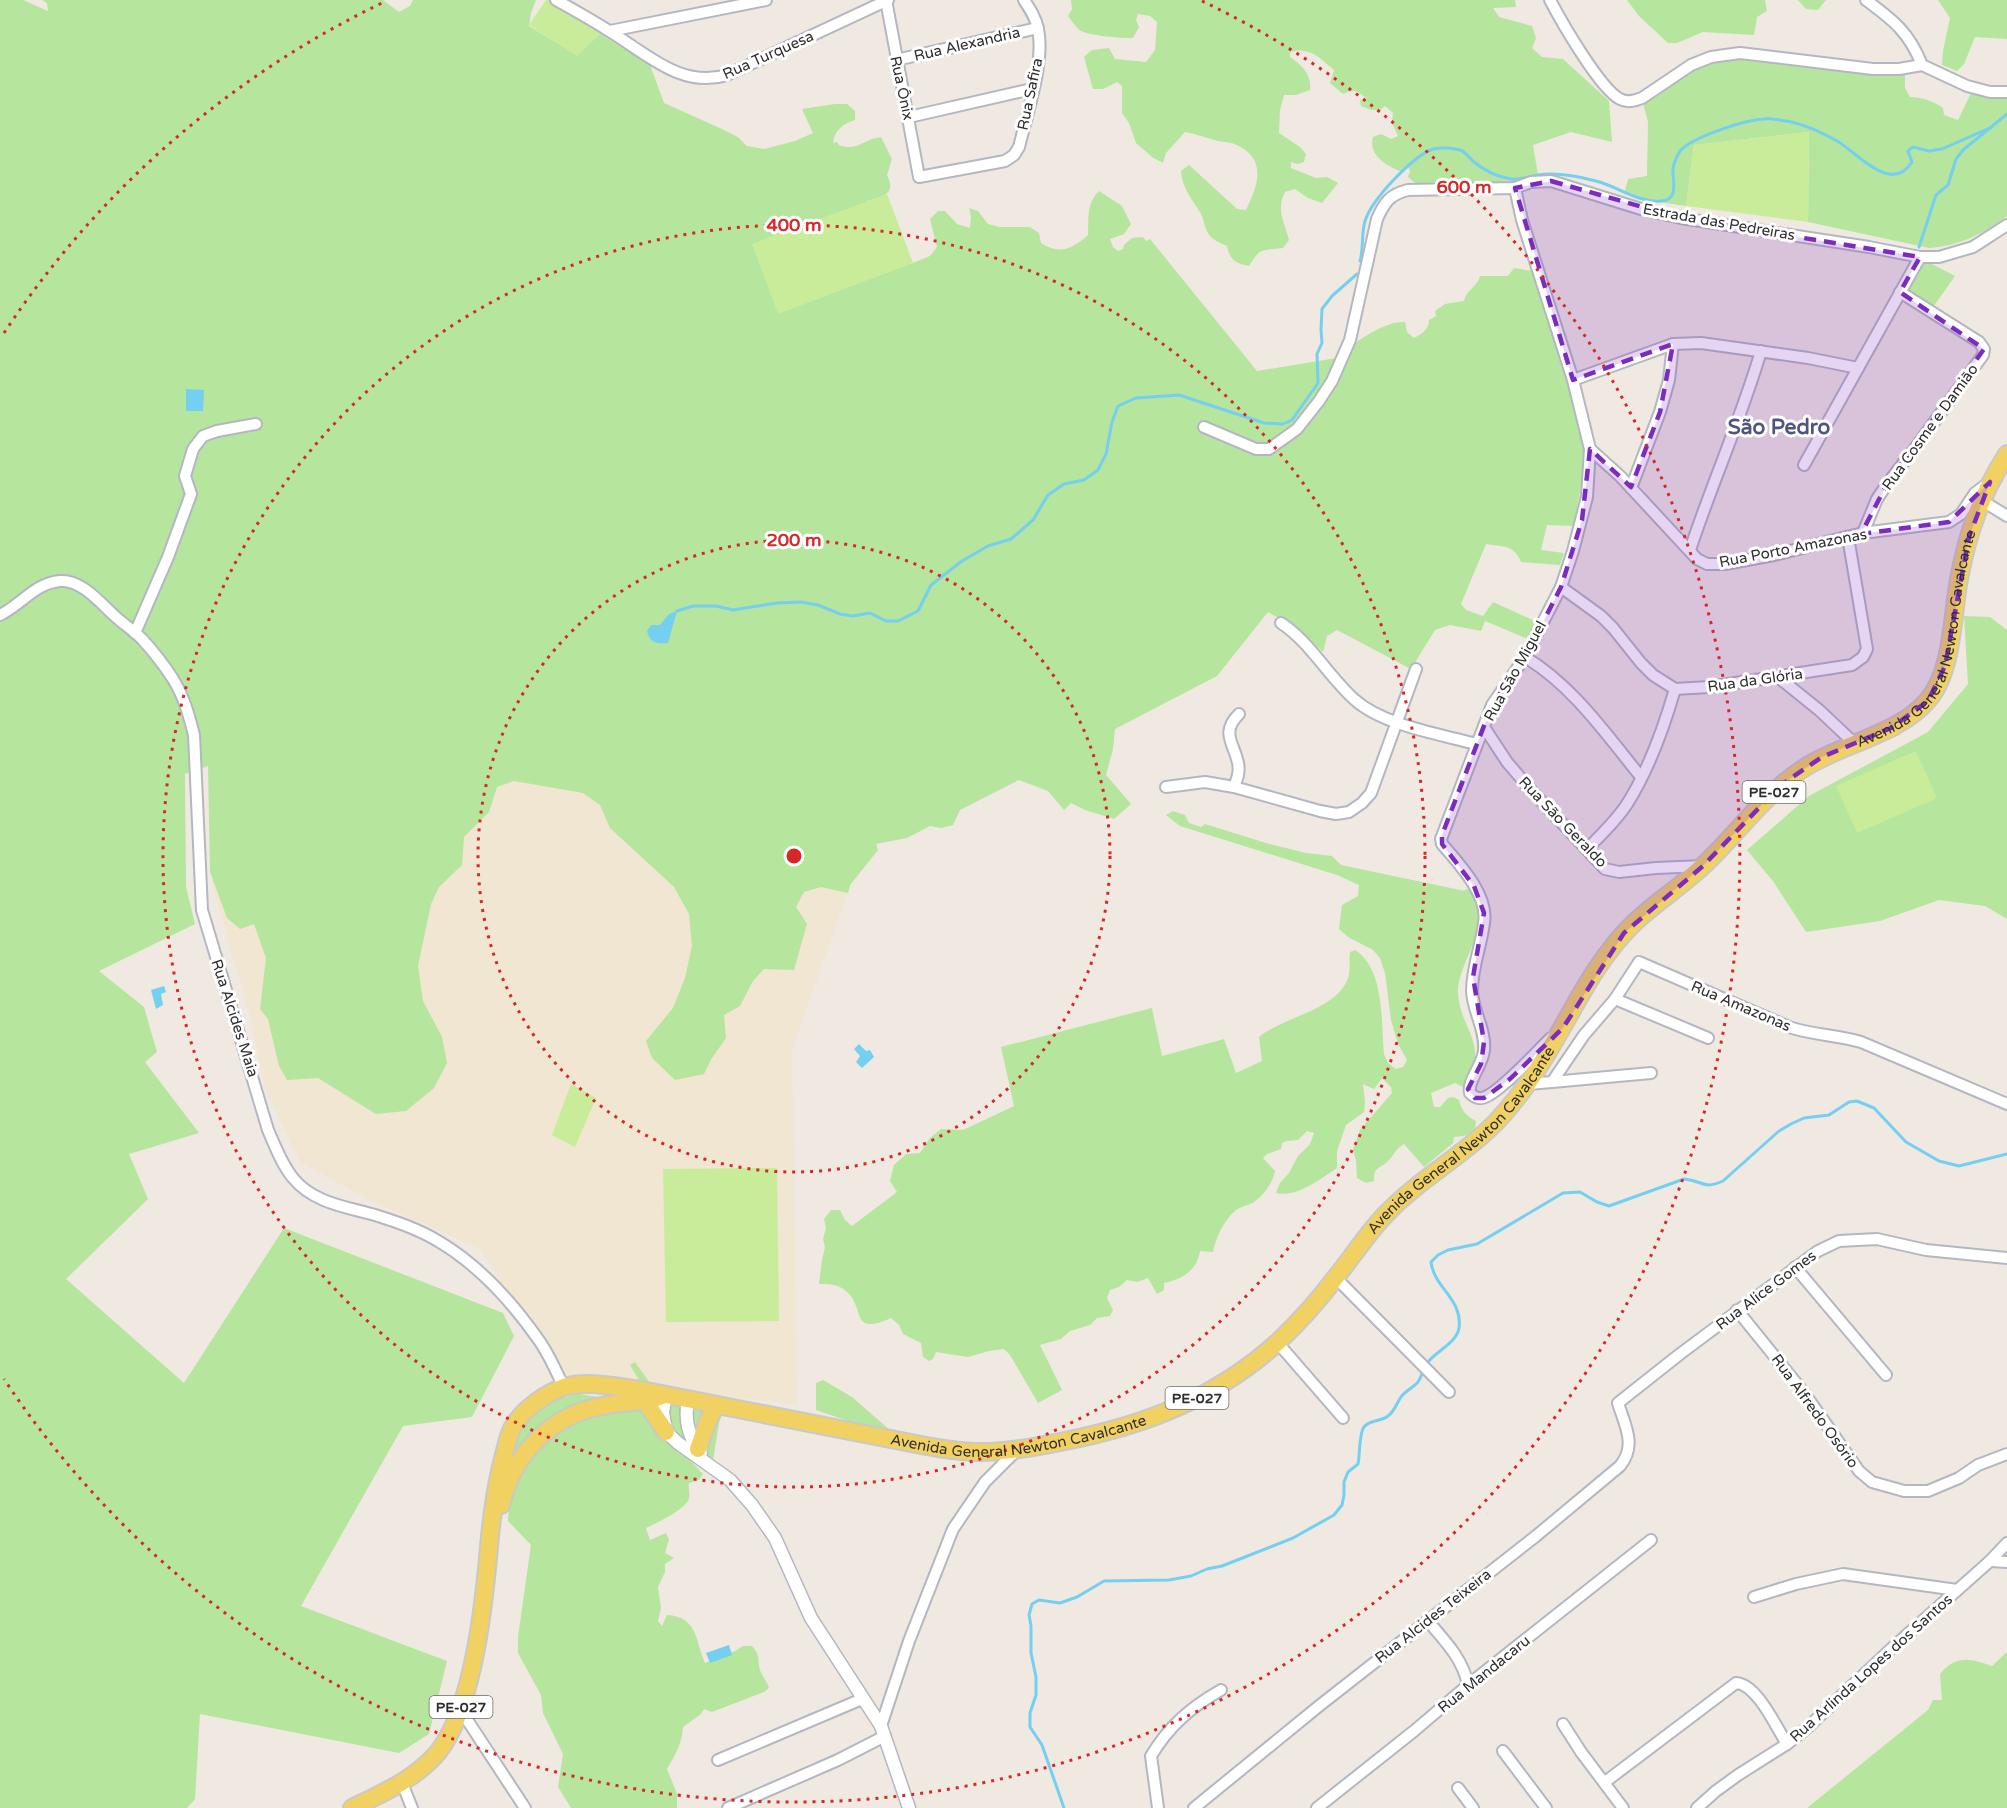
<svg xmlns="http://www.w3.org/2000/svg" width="2007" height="1808" font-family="'Varela Round',sans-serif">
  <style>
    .education { fill: #f0e6d1 }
    .green { fill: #b6e59e }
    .pitch { fill: #c9ec9a }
    .water { fill: #75cff0 }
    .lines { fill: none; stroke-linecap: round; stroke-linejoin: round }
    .stream { stroke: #75cff0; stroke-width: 3 }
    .minor-casing { stroke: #b4b7c1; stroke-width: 14 }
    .tertiary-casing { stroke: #b4b7c1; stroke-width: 15 }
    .primary-casing { stroke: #c9c9c9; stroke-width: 20 }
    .minor { stroke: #fff; stroke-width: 10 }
    .tertiary { stroke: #fff; stroke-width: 12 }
    .primary { stroke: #f2d163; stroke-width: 16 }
    .marked { fill: #7b2cbf; fill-opacity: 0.2; stroke: #7b2cbf; stroke-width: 4.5; stroke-dasharray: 12 8; stroke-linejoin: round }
    .ring { fill: none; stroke: #d62828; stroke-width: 3; stroke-dasharray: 3 6 }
    .labels { text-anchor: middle; stroke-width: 6; stroke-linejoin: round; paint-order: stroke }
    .shield { fill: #fff; stroke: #6d6d6d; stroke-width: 1.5 }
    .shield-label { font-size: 14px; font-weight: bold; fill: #2e2e2e }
    .street-label { font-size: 15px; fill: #2e2e2e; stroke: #fff }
    .district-label { font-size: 21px; font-weight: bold; fill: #4d5680; stroke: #fff }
    .centre { fill: #d62828; stroke: #fff; stroke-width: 3 }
    .ring-label { font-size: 18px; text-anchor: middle; font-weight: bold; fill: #d62828; stroke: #fff; stroke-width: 6; stroke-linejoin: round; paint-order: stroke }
  </style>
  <rect width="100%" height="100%" fill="#efe9e1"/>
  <polygon class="education" points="424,700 850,885 792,1050 797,1405 623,1383 562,1374 480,1249 364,1197 299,1161 266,1090 249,1012 211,881 257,845"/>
  <g class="green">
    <path d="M0,0H23L48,11L47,3L42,0H383L399,12L410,6L413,0H536L531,13L529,26L577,55L600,34L650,65L664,103L724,130L738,137L747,146L764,149L795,141L813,133L802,109L835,104H847L855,111V120C843,124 835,129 833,143L837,142L839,145C858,152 863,139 881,137L892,159L887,175C897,195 882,196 867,201L900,268L930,256L937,247L930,219L938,211H945L957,224L970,228L971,217L969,208L978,211L988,224L1000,227H1030L1039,233L1041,243C1060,255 1072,249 1088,235C1089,218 1086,204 1099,191L1122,206L1131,224L1124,234L1110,239L1113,247L1118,251L1123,249L1124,245L1132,238L1143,237L1146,241L1150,239L1257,371L1349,356L1352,345C1367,335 1387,321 1405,322L1407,332L1414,338C1422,334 1429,329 1429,320L1436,316L1435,311L1445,304L1464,301C1466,290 1478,286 1480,276H1508L1514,268L1532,271L1579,423L1585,452L1582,480L1574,526L1547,525L1541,550L1564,553L1560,565L1521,562C1514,544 1503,547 1486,544L1461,604L1466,610L1483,616L1493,602L1535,621L1528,639L1485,621L1481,631L1450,625L1435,630L1411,669L1337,630L1327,636L1323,652L1298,629L1268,612L1217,676L1115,729L1113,749L1106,775L1131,804L1114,819L1085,810L1071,803L1064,810L1048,791L1019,780L960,810L953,825L941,828L930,826L907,838L876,844L878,850L850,885L848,893L821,887L804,892L796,907L807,924L794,970L764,969L753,981L740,1006L724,1015L726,1038L712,1058L704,1074L675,1080L652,1058L646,1041L673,1008L685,978L692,946L689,914L674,887L610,828L600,805L583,793L514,781L497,787L489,812L464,837L462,865L439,887L431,904L418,966L423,1001L442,1037L447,1063L434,1088L406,1111L376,1114L318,1078L287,1080L279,1066L268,1019L260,1009L266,958L254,924L240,929L227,918L210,872L208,766L185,774L186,887L195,924L99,971L144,1007L157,1052L145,1062L199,1133L129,1154L148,1199L66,1279L184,1383L284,1228L503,1313L514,1336L472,1417L403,1426L301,1606L447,1661L429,1734L399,1753L200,1714L195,1799L187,1808H0Z"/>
    <path d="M1071,0H1515L1516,7L1493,8L1499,17L1532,26L1536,38L1532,48L1542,57L1563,59L1609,101L1612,142L1571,132L1533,145L1538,175L1512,184L1415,183L1408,177L1410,171L1407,165L1400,171C1385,165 1368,154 1373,137L1381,134L1391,139L1398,136L1392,123L1393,113L1385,106L1380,110H1371L1361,106L1360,100H1368C1358,91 1355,88 1343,94L1330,83L1334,70C1320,58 1309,46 1290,52V57C1302,65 1312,75 1310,90L1296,95H1284L1280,110L1279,133L1300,147L1306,154L1304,162L1298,164L1291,162V168L1316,178L1327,177L1338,183L1322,203L1308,198L1295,189L1285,192C1276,210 1284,221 1289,240L1283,248C1262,251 1261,246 1249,266C1235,263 1230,260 1227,246C1221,243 1214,241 1210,236C1204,229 1205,222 1201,214C1193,200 1182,189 1181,171L1189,165L1237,209L1246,210C1259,183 1268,157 1232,143C1227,142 1222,142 1218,141C1207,138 1196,134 1185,132L1166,153L1163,163L1152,157L1136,143L1129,123L1122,113V86L1117,82L1103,89H1093L1084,57L1092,50L1109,48L1115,59L1146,62L1155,50L1157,22L1150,16L1138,14L1136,20L1139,27L1133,38C1126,39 1087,35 1081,31C1076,28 1072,21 1068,16L1072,9Z"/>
    <polygon points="1627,0 1765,0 1767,11 1757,17 1754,35 1703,32 1677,43 1668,43 1639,16"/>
    <polygon points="1798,0 1826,0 1818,10 1806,9"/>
    <polygon points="1938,0 2007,0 2007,39 1975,37 1964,64 1957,71 1942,65 1943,51 1950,18"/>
    <path d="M1734,58L1905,71V88L1910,97C1922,97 1933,101 1943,108L1944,115L1958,120L1971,93L2007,96V216C1982,234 1960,246 1929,248L1808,222L1809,132L1694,145L1686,206L1646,200L1625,191L1628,179L1647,176L1648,122L1643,103C1677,78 1693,66 1734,58Z"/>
    <polygon points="1923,262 1930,263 1955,276 1931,310 1903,292"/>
    <polygon points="1964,616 1990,617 2007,630 2007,919 1985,906 1939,900 1880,921 1806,932 1773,881 1747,850 1809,796 1928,732 1968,684"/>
    <path d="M1173,811L1185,815L1189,823L1201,827L1205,824L1266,843L1306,853L1332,856L1341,865L1465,891V889L1474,890L1481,895C1481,904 1482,915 1480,923C1476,943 1458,972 1458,990C1458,1030 1493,1044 1463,1087L1455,1083L1431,1093L1434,1107H1440L1448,1098L1453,1097L1459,1100C1461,1110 1466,1116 1476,1121L1475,1131L1464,1136L1454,1137L1453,1143L1424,1167L1404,1144C1393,1151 1394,1156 1387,1162C1378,1170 1374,1166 1374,1181L1366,1183L1357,1178L1356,1160L1353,1150L1360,1130L1392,1093L1391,1087L1382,1078L1374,1089L1363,1084L1365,1102L1364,1112L1346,1125L1337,1151V1168C1320,1179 1297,1198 1276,1193L1280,1183L1289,1173L1298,1156L1310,1144L1314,1133L1307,1131L1298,1140L1287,1141L1282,1143L1281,1149L1267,1154L1263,1158L1275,1171C1273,1183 1263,1196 1254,1202C1248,1206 1241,1206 1236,1210C1224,1220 1216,1237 1213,1252L1200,1251C1197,1270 1183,1279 1164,1283V1290L1157,1294L1148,1278L1137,1282L1127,1280L1119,1287L1110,1290L1107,1298L1113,1310L1110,1316L1097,1318L1090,1325L1070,1331L1061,1339L1040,1345L1062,1390L1038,1403L1010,1355L1004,1349L989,1351L968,1357L936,1352L933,1359L929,1361L923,1357L921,1343L903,1334L899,1325L891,1318C849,1337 866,1307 846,1291C838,1284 829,1284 819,1284L822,1260L825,1247L823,1239L826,1228L824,1219L831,1210H840L845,1220L852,1226L897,1192L890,1181L894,1165L906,1154L920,1153L930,1138L941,1129L963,1130L1014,1106L1001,1047L1152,1008L1162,1056L1224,1039L1236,1073L1262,1061L1259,1037C1284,1016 1340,1010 1349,975C1350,968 1349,960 1350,952L1355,950C1385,969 1381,1023 1384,1054L1388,1063L1396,1069L1403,1067L1407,1060L1398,1044L1391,1020L1385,973L1380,958L1373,950L1348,937L1339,929L1342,905L1358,896L1359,885L1337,875L1180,826L1166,815Z"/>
    <polygon points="635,1362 650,1383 650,1386 642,1385 630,1365"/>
    <polygon points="823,1380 852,1397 899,1438 816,1410 816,1383"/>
    <polygon points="579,1394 605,1398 582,1403 564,1410 511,1459 518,1426 556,1399"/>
    <polygon points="668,1401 721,1411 712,1466 666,1432"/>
    <path d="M638,1410L646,1414L703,1474L699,1480L689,1483C688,1488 690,1494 689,1498C687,1509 656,1523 646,1528L650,1540L666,1533L669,1539L665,1553L674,1558L665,1564V1572L658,1587L661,1608L658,1621L662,1626L667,1615C698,1617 695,1640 705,1663L735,1651L743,1646H752C761,1656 757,1659 760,1670C762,1676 767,1681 769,1688L764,1692L712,1712L704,1709L701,1714L683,1727C682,1744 675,1755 667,1769L677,1794V1808H571L558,1787L563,1754L543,1713L541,1695L518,1653V1637L531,1545L508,1521C509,1508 509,1496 514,1484C524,1458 560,1422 587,1414C600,1409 624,1411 638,1410Z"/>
    <path d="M2007,1652V1808H1807L1928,1710L1933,1700H1942L1940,1674C1957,1654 1970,1659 1992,1666Z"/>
  </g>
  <g class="pitch">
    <polygon points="546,0 558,0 605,29 577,56 529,25"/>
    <polygon points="1809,132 1808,222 1686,206 1694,145"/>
    <polygon points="887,194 913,263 778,314 752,244"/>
    <polygon points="1916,751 1937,798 1857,833 1836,786"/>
    <polygon points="571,1084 596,1098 575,1147 552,1135"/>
    <polygon points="777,1168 779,1321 666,1322 663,1169"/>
  </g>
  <g class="water">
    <polygon points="186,389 204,390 203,411 186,411"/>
    <path d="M677,611L668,643C656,644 650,643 647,631L651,625H660L669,614Z"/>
    <polygon points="164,986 166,992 161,994 163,1005 156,1009 151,990"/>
    <polygon points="859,1044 866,1051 870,1050 874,1057 862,1068 856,1062 860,1056 854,1049"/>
    <polygon points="729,1645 732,1655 710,1663 706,1653"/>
  </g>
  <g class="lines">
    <g class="stream">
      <polyline points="1919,247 1936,195 1948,185 1956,159 1963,150 2007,114"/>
      <path d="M1360,261C1364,248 1361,234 1365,221C1372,199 1412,157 1433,149C1441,147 1453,148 1460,150C1466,152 1469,158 1474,162C1484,170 1498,177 1511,179C1520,180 1529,177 1538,175C1557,172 1577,176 1596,181C1617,186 1638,203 1661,201C1680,200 1672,180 1673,168C1674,163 1677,156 1680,151C1692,137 1745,120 1764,119C1771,118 1779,120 1786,121C1804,124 1821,132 1837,141C1858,153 1891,195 1912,162L1908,151L1913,147L1929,151L1942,149L1992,127"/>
      <polyline points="677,611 693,606 716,606 733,610 777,603 801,602 818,605 840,614 853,616 870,613 886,621 898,621 918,611 931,585 962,561 988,546 1011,539 1033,520 1048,495 1064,484 1084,480 1098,470 1106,454 1112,422 1118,406 1136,398 1179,395 1264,423 1283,424 1292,420 1318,383 1317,354 1322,343 1321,330 1322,309 1332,296 1357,274"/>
      <path d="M1064,1808L1042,1745L1030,1727V1713L1036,1695V1677L1031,1653V1626L1029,1615L1032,1604L1039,1600L1060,1603L1077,1597L1104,1581L1169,1580L1191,1576L1207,1569L1222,1566L1293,1538L1334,1515L1342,1505L1344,1495V1482L1348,1472L1358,1464C1360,1455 1359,1433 1364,1427C1370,1419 1381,1422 1388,1416C1395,1411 1396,1404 1401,1397C1405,1391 1413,1388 1418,1382C1422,1376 1424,1367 1429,1361C1437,1351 1457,1342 1459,1328C1463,1299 1434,1288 1431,1262L1438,1255L1448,1250L1477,1244L1563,1193L1580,1192L1597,1202L1609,1206L1684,1179C1704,1181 1703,1190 1723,1181L1779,1131L1791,1124L1804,1118L1829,1115L1849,1102L1857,1101L1874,1108L1906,1142L1939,1161L1959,1166L2007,1154"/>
    </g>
    <g class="minor-casing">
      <g id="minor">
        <path d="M556,0C574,10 592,20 609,31C646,53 681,89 727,75L888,0"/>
        <path d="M886,0L919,177L1005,161L1014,155L1019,147C1027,114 1045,61 1038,29C1036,18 1030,9 1024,0"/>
        <path d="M1550,0C1561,21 1600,89 1620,99C1627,103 1634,101 1642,98L1691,65L1711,57L1740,53L1873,69H1899L1922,65L1967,86L1990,92H2007"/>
        <path d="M1866,0C1893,20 1909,32 1922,65"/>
        <polyline points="610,31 766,0"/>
        <polyline points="896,60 1038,28"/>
        <polyline points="909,117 1032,89"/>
        <path d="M1515,188L1522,220L1573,380L1590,449L1587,497L1573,551L1561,587L1525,657L1492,705L1441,839L1442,844C1459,864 1489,895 1484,923C1481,947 1472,967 1472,991C1473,1012 1486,1030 1484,1050C1483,1065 1467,1081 1470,1093C1473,1096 1477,1099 1482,1098C1498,1095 1537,1051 1551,1038"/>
        <polyline points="1573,380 1673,344 1701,343 1808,358 1858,368"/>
        <path d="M1204,427L1256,449H1269L1297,429L1319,401L1332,381L1350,340L1377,219C1384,203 1390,194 1408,190L1515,188L1531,182L1551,181L1641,209L1681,218L1869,247L1920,257H1939L1973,247L2007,225"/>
        <polyline points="1590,449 1620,476 1697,559 1707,564 1725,564 1774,555 1863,533 1949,522 1961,514 1975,493 1987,484"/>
        <polyline points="1804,465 1920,257"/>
        <polyline points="1631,488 1660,412 1669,380 1673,344"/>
        <polyline points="1981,500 2007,516"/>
        <polyline points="1863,533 1877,499 1887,484 1916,447 1983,355 1984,349 1979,342 1900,292"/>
        <path d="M1690,550C1712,483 1741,419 1761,351"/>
        <polyline points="1561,587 1601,616 1613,628 1641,663 1653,675 1675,689 1709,687 1852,665 1863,657 1867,649 1848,537"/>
        <path d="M0,615C21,605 35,583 60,581C82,579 102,605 117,618C125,625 134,631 142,639C153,651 164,665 173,679C184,697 189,715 194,735L202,910L268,1130C275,1146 282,1165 293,1178C313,1203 347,1207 375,1215C397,1222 418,1229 438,1241C477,1264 512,1302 538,1339C549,1354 556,1371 564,1388"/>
        <path d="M1281,623C1311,643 1328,676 1355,700C1383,725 1439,734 1476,744"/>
        <polyline points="135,633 168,557 191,494 185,476 193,449 203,436 217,431 256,424"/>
        <path d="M1525,657C1573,686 1606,734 1641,777"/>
        <polyline points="1778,677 1819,710 1854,743"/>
        <polyline points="1484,727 1507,762 1530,789 1605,869 1619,872 1656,868 1703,866"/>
        <polyline points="1166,787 1205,782 1234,787 1320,811 1336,814 1349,812 1362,803 1371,793 1416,669"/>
        <path d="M1234,787C1237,779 1240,772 1238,763C1234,743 1220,733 1239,714"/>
        <path d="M1587,849C1601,835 1616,821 1627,804C1648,771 1664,727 1675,689"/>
        <polyline points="1615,999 1708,1038"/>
        <polyline points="1552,1082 1651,1073"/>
        <path d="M1528,1084L1552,1082L1584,1035L1615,999L1639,962L1789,1027C1812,1035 1837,1035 1861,1042L2007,1104"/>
        <polyline points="1795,1267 1886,1375"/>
        <polyline points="1336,1278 1449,1392"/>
        <polyline points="1737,1310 1805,1394 1859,1471 1872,1482 1904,1491 1928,1491 1959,1478 1978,1465 2007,1454"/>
        <polyline points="1277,1342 1343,1418"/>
        <polyline points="1990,1561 2007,1562"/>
        <polyline points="1754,1597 1796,1584 1843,1574 1957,1590"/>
        <path d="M1428,1621C1445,1641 1463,1659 1468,1685"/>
        <polyline points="460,1709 525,1808"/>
        <polyline points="1563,1724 1581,1752 1623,1808"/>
        <polyline points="881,1726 909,1641 953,1529 985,1482 1017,1450"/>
        <polyline points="1503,1751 1546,1808"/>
        <polyline points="718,1760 862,1699"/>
        <path d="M1605,1782L1736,1683C1757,1684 1776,1727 1787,1744"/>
        <polyline points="402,1783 412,1808"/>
        <polyline points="1458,1788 1473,1808"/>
        <polyline points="728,1808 838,1760 885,1736"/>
        <path d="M1158,1808L1151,1756C1169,1726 1191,1707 1221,1690"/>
        <path d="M1194,1808L1319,1706L1536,1536L1620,1466C1637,1445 1625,1426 1618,1403L1680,1354L1818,1251L1839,1241L1877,1239L1926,1250L2007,1258"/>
        <polyline points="1317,1808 1414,1731 1468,1685 1651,1540"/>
        <polyline points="1697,1808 1716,1791 1738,1775 1787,1744 1807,1728 1891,1649 1990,1561 2007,1543"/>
      </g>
    </g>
    <g class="tertiary-casing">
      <g id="tertiary">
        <polyline points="666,1395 663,1412 666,1432 678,1443 730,1480 752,1505 775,1538 811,1618 881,1726 909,1808"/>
        <path d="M688,1399C684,1420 688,1437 701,1453"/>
      </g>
    </g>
    <g class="primary-casing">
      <g id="primary">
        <polyline points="645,1401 666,1432"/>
        <polyline points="698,1449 707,1423 716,1405"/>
        <path d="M501,1505C513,1453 553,1413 607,1405C625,1402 644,1403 662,1396"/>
        <path id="s1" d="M352,1808C383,1793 417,1778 439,1751C475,1704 485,1595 490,1536C493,1507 497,1479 505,1451C507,1442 509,1433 514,1425C524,1409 546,1393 564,1387C588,1380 617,1387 641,1390L916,1444C937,1448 957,1452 979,1452C1008,1452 1037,1447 1065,1441C1146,1425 1216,1398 1278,1342C1299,1322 1319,1300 1336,1277C1353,1256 1367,1234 1385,1215C1416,1182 1456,1160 1489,1129C1502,1117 1514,1102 1525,1087C1564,1035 1586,969 1634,923C1657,901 1685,884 1707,862C1739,831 1766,793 1804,768C1841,744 1900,734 1928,700C1953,671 1952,616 1959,579C1968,531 1981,495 2007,454"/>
      </g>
    </g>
    <use href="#minor" class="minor"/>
    <use href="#tertiary" class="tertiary"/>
    <use href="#primary" class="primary"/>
  </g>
  <path class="marked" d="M1551,181L1681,218L1920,257L1900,292L1984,349L1887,484L1861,534L1949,522L1990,482L1969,537L1945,666L1928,701L1891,728L1822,757L1781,785L1703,866L1624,933L1563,1028L1510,1079L1484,1098H1475L1468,1089L1481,1064L1484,1042L1473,977L1484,913L1474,886L1442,844V835L1492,705L1525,657L1561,587L1582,520L1590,449L1631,487L1660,412L1673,344L1573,380L1515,188Z"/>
  <g class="ring">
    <circle cx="794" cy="856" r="316"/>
    <circle cx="794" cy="856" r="631"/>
    <path d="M4 333A947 947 0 0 1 386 1M1202 1A947 947 0 1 1 4 1379"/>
  </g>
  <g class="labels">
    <g class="shield">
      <rect x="1742.5" y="781" width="63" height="22" rx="4.5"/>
      <rect x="1165.5" y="1387" width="63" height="22" rx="4.5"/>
      <rect x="429.5" y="1696" width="63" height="22" rx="4.5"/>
    </g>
    <g class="shield-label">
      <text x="1774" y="797">PE-027</text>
      <text x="1197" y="1403">PE-027</text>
      <text x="461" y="1712">PE-027</text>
    </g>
    <g class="street-label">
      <text transform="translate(967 44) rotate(-13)" y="5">Rua Alexandria</text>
      <text transform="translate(768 55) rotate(-24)" y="5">Rua Turquesa</text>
      <text transform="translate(902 88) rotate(78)" y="5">Rua Ônix</text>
      <text transform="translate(1030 94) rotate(-78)" y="5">Rua Safira</text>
      <text transform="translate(1719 222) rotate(10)" y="5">Estrada das Pedreiras</text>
      <text transform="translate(1930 427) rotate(-54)" y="5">Rua Cosme e Damião</text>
      <text transform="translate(1793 548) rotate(-11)" y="5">Rua Porto Amazonas</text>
      <text dy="5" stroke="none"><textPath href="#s1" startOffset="2226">Avenida General Newton Cavalcante</textPath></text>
      <text transform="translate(1515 671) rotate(-61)" y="5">Rua São Miguel</text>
      <text transform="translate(1755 680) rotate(-8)" y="5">Rua da Glória</text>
      <text transform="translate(1563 822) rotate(46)" y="5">Rua São Geraldo</text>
      <text transform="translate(1741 1006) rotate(23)" y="5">Rua Amazonas</text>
      <text transform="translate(235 1018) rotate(72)" y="5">Rua Alcides Maia</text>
      <text dy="5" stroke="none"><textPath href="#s1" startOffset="1526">Avenida General Newton Cavalcante</textPath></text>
      <text transform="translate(1766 1290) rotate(-37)" y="5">Rua Alice Gomes</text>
      <text transform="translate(1815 1411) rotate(54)" y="5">Rua Alfredo Osório</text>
      <text dy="5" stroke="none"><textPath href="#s1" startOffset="968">Avenida General Newton Cavalcante</textPath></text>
      <text transform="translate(1433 1616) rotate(-38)" y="5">Rua Alcides Teixeira</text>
      <text transform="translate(1871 1668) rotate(-42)" y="5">Rua Arlinda Lopes dos Santos</text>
      <text transform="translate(1484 1674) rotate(-39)" y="5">Rua Mandacaru</text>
    </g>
    <g class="district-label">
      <text x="1779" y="434">São Pedro</text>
    </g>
  </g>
  <circle cx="794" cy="856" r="9" class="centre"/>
  <g class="ring-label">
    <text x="1464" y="193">600 m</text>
    <text x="794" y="231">400 m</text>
    <text x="794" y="546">200 m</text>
  </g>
</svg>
